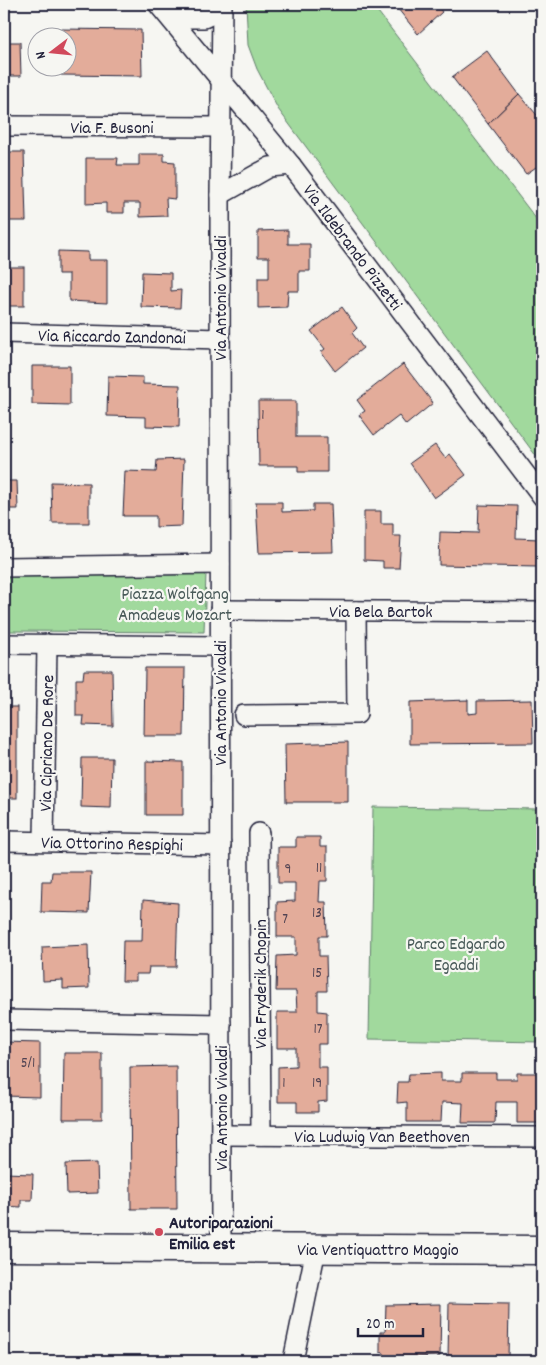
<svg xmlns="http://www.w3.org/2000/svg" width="546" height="1365" font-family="Dekko,sans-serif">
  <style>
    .green { fill: #a1d99d; stroke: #627e6c }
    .building { fill: #e3ac9a; stroke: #22223b }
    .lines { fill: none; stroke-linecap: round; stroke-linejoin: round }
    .street-casing { stroke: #22223b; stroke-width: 22 }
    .secondary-casing { stroke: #22223b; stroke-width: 31 }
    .street { stroke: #f6f6f2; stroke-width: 19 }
    .secondary { stroke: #f6f6f2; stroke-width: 28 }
    .poi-dot { fill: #d1495b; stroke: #f6f6f2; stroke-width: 2 }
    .labels { text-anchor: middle; stroke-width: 4.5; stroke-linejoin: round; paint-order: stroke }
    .number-label { font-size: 15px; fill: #524453 }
    .street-label { font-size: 18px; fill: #22223b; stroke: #f6f6f2 }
    .park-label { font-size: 18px; fill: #485958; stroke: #f6f6f2 }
    .poi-label { font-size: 18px; font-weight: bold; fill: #22223b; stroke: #f6f6f2; text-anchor: start }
  </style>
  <rect width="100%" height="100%" fill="#f6f6f2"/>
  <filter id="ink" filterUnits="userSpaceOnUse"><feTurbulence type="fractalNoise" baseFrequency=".02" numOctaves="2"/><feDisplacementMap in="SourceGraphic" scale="10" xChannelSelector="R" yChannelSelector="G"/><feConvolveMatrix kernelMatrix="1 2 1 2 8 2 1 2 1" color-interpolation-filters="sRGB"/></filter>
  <g filter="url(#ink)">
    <g class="green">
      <polygon points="246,4 372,4 537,220 542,216 542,464 278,109 257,69 248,45"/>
      <polygon points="206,573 204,632 4,631 4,575"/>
      <polygon points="373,807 542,809 542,1042 369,1039"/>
    </g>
    <g class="building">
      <polygon points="394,4 436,4 442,12 418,34"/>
      <polygon points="60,29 141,30 142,76 61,75 61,68 68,68 68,38 60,38"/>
      <polygon points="4,42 20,42 21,76 4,76"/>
      <polygon points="487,51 519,94 488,124 452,77"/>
      <polygon points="519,94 542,121 542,163 526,174 488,124"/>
      <polygon points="4,152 24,152 26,221 4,221"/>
      <polygon points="139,154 164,154 164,161 175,162 175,199 166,198 167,216 140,217 140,203 124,203 124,213 106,213 106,203 86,204 86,158 118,158 117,165 139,165"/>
      <polygon points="288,230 288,244 310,244 310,271 299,271 299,291 288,291 287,307 258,308 258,278 269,278 269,257 258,257 258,231"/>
      <polygon points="58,251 88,252 88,260 107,260 107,303 69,301 69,274 58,274"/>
      <rect x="4" y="267" width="20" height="39"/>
      <polygon points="142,272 171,273 171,291 181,290 180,308 141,307"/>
      <polygon points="342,307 357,328 352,333 363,348 335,371 321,352 325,349 311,331"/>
      <polygon points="403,364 433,403 406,425 399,416 374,435 359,415 365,411 357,400"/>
      <polygon points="32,366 70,366 70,405 32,404"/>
      <polygon points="108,376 143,377 143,384 180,385 179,427 146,426 146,417 107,416"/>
      <polygon points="258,401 296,401 296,437 327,437 327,472 298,472 298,466 259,466"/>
      <polygon points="435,445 445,458 450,454 466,475 434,498 410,463"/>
      <polygon points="4,458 8,458 8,481 17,481 18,509 4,509"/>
      <polygon points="184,459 182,526 156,527 156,516 123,516 125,471 156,472 157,460"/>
      <polygon points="51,482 89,483 89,523 52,523"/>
      <polygon points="256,502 282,502 282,512 313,511 313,504 331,504 333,552 259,553"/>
      <polygon points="479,505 517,506 516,538 539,539 538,567 439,565 440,532 478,533"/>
      <polygon points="364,511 381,511 381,524 393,524 393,536 401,536 399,568 383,568 383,561 364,560"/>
      <polygon points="145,668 185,668 184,736 144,736"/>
      <polygon points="84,670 112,670 113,726 83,725 84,716 76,716 76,679 83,679"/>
      <polygon points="468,700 468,714 477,713 477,701 532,700 533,743 410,744 410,702"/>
      <rect x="4" y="707" width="13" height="91"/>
      <polygon points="348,742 348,802 286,802 285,744"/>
      <polygon points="82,758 112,758 111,808 81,807"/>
      <polygon points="146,761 183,762 183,815 146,815"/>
      <polygon points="296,837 320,837 320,847 327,847 327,881 320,881 319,902 326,902 327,936 319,936 319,956 326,956 327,991 318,991 318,1011 327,1012 327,1044 318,1044 318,1067 327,1067 327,1101 318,1102 318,1112 297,1112 297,1102 278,1102 278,1067 296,1066 296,1048 277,1048 277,1012 297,1012 296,991 276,991 277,956 296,955 296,937 277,937 277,902 295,901 295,883 278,883 278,847 296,847"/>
      <polygon points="52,872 91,872 89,913 41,912 42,881 51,881"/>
      <polygon points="4,893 8,893 7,916 4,916"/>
      <polygon points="143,900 178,903 176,967 149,967 148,974 136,974 136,981 122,981 123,941 142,941"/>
      <polygon points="88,945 89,988 63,989 63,980 43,981 42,947"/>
      <polygon points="4,1042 40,1043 40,1097 4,1096"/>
      <polygon points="64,1053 102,1053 102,1119 63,1119"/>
      <polygon points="176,1066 177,1209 131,1209 130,1067"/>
      <polygon points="441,1073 441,1081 462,1081 462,1073 496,1073 496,1079 517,1079 517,1073 542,1073 542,1123 517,1123 517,1102 496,1102 495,1123 462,1123 463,1103 442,1102 441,1122 407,1122 407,1102 397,1103 398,1082 408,1082 409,1074"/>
      <polygon points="97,1163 98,1193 67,1194 66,1164"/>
      <polygon points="4,1173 33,1174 32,1200 21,1200 21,1207 4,1206"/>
      <polygon points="449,1303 509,1304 508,1359 448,1358"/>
      <polygon points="441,1304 440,1356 384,1358 384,1353 380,1352 380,1332 385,1332 386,1305"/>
    </g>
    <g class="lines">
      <g class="street-casing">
        <g id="street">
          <polyline points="158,4 291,165 542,496"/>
          <polyline points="164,6 184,18 204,18 221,10"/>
          <polyline points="4,126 220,127"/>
          <polyline points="220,195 270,167 291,165"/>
          <polyline points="4,333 220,339"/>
          <polyline points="4,567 220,564"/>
          <polyline points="220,610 542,612"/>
          <polyline points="4,644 220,646"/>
          <polyline points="244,715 357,714 356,611"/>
          <polyline points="259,833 261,1135"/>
          <polyline points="4,841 221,845"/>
          <polyline points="44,841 47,644"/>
          <polyline points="4,1020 221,1024"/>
          <polyline points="221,1135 542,1137"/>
          <polyline points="221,1249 220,195 222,4"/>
          <polyline points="293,1361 316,1249"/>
        </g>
      </g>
      <g class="secondary-casing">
        <polyline id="secondary" points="4,1247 542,1250"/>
      </g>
      <use href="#street" class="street"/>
      <use href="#secondary" class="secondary"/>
    </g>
  </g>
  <circle class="poi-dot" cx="159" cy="1232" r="5"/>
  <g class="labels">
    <g class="number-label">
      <text x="263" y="419">1</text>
      <text x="319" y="872">11</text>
      <text x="288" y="873">9</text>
      <text x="317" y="917">13</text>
      <text x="285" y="923">7</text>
      <text x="317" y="977">15</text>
      <text x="318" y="1033">17</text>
      <text x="28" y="1067">5/1</text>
      <text x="284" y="1087">1</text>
      <text x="317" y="1087">19</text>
    </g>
    <g class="street-label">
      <text x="112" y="133">Via F. Busoni</text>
      <text transform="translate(353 247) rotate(53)" y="6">Via Ildebrando Pizzetti</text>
      <text transform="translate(220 298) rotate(-90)" y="6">Via Antonio Vivaldi</text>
      <text transform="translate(112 336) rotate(1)" y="6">Via Riccardo Zandonai</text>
      <text x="381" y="617">Via Bela Bartok</text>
      <text transform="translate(220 703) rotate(-90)" y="6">Via Antonio Vivaldi</text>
      <text transform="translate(46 743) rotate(-89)" y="6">Via Cipriano De Rore</text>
      <text transform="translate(112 843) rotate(1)" y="6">Via Ottorino Respighi</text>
      <text transform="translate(260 984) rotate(-90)" y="6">Via Fryderik Chopin</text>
      <text transform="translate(221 1108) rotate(-90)" y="6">Via Antonio Vivaldi</text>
      <text x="382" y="1142">Via Ludwig Van Beethoven</text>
      <text x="378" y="1255">Via Ventiquattro Maggio</text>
    </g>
    <g class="park-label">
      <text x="175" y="599">Piazza Wolfgang<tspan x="175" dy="21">Amadeus Mozart</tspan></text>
      <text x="456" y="949">Parco Edgardo<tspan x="456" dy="21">Egaddi</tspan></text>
    </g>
    <g class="poi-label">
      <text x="169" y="1228">Autoriparazioni<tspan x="169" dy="21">Emilia est</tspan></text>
    </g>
  </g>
  <rect width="546" height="1365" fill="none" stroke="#f6f6f2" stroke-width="20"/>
  <rect x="10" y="10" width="526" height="1345" fill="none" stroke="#22223b" stroke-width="2" filter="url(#ink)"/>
  <g transform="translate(52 52) rotate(254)"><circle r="24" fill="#f6f6f2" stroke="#a1a1a9"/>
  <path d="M0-4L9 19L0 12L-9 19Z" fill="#d1495b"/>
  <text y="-8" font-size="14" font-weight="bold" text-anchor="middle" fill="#22223b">N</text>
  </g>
  <path d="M358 1328v8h65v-8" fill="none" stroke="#22223b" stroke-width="2.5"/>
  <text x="366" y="1328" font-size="15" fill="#22223b" stroke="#f6f6f2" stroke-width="4" paint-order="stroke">20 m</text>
</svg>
